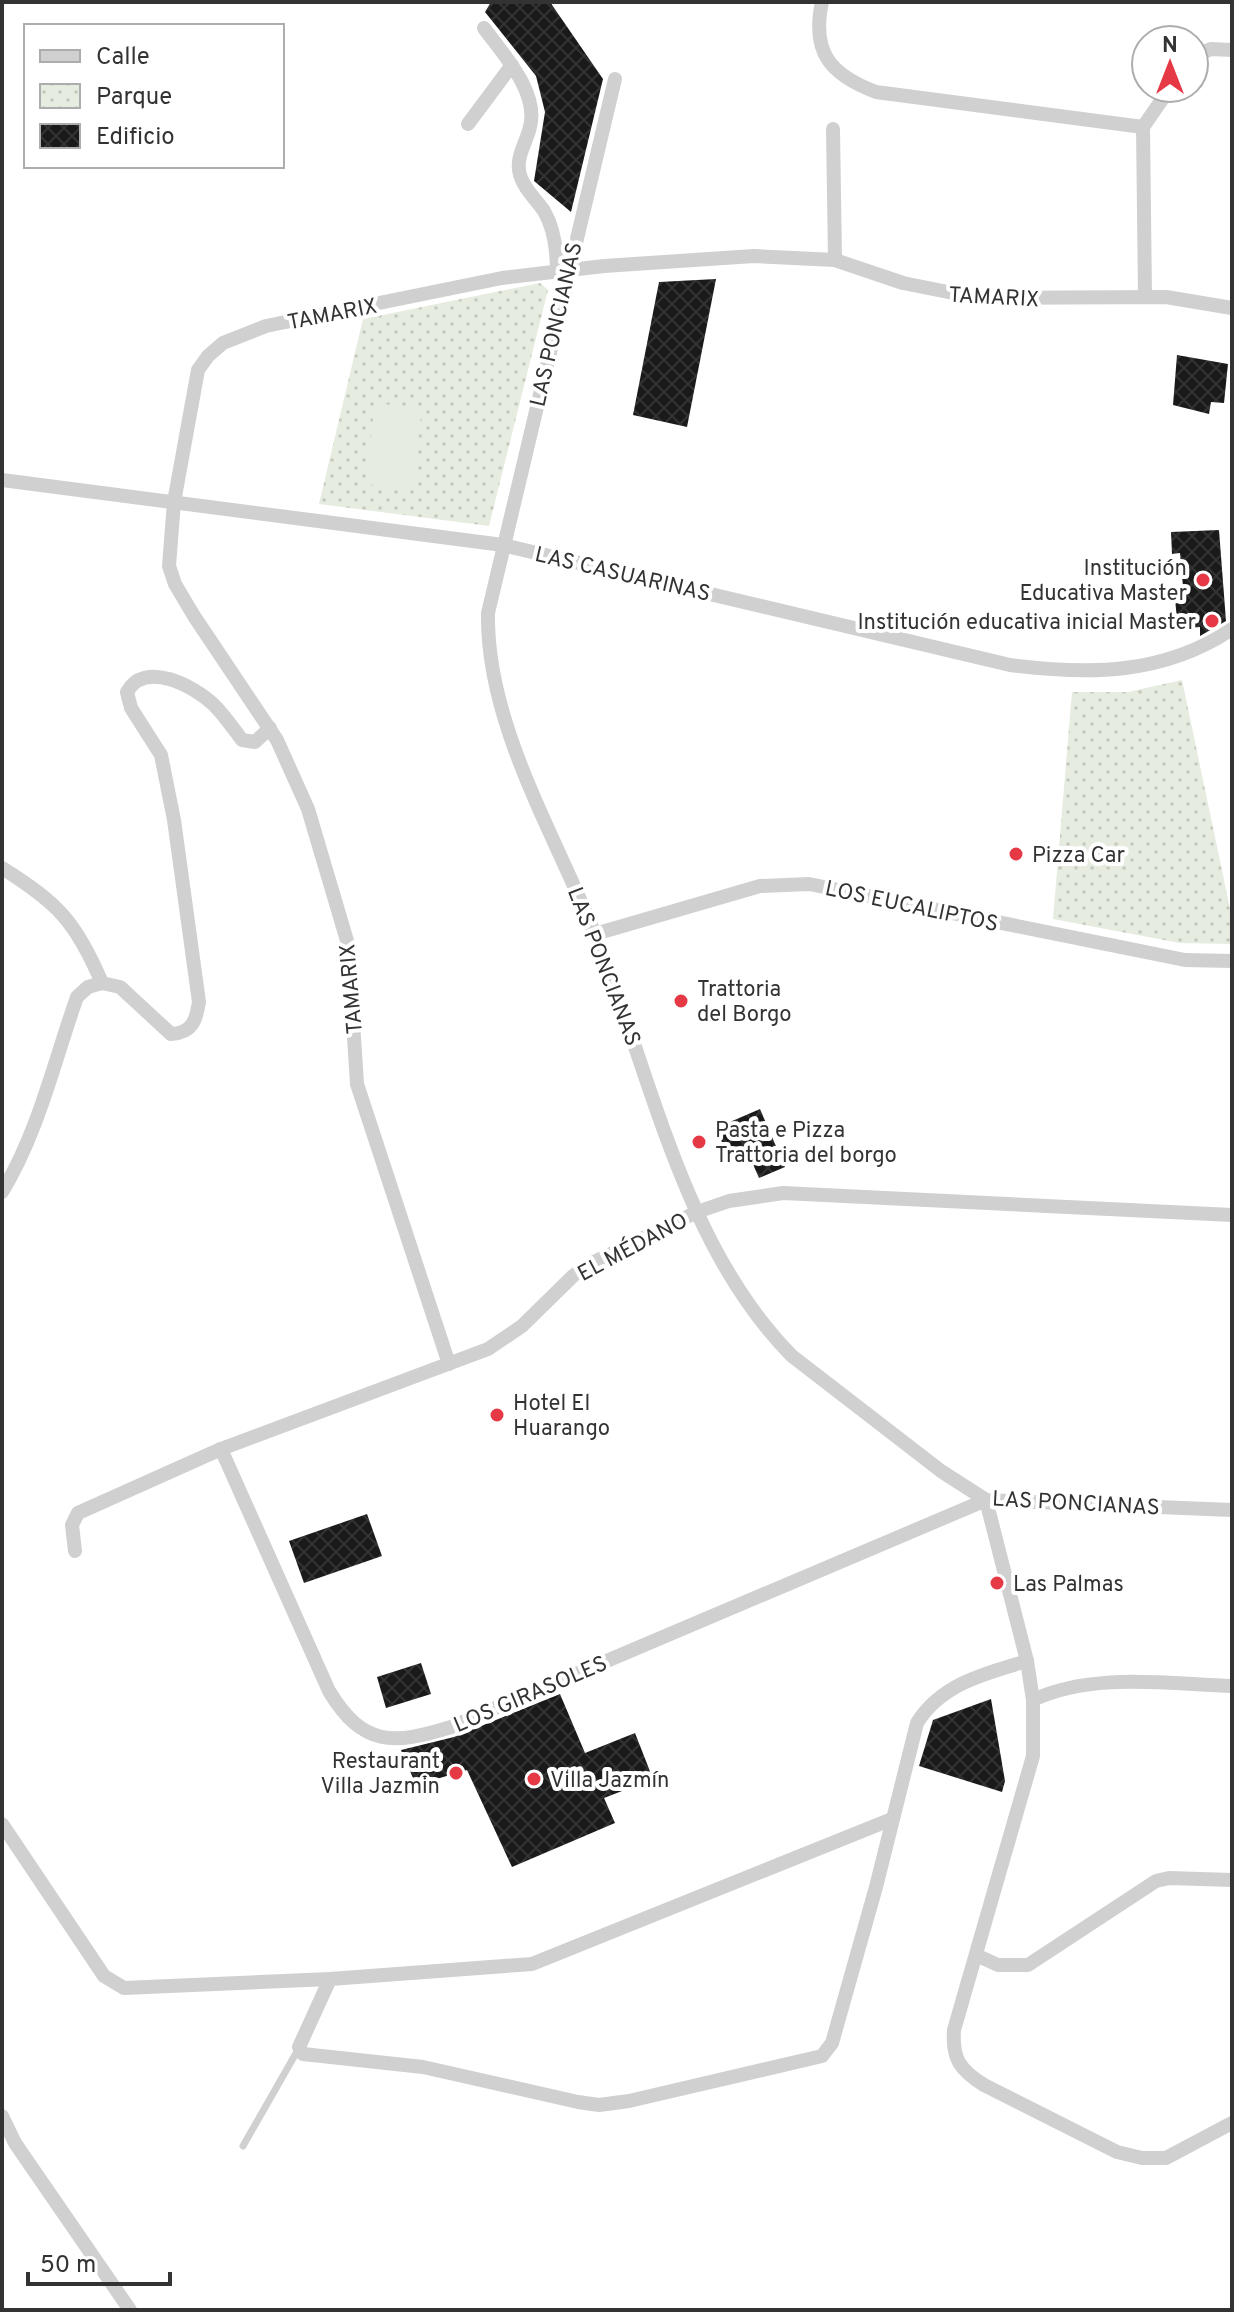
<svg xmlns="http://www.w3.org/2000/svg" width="1234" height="2312" font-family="Overpass,sans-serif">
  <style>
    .park { fill: url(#park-dots) }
    .pitch { fill: #e6ecdf }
    .building { fill: url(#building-cross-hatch) }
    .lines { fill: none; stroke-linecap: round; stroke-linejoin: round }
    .lane { stroke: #d0d0d0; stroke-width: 7 }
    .street { stroke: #d0d0d0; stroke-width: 14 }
    .poi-dot { fill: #e63946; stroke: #fff; stroke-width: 3 }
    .labels { text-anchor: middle; stroke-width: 8; stroke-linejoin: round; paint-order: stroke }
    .street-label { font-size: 22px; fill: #333; stroke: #fff }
    .poi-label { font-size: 22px; fill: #333; stroke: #fff; text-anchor: start }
  </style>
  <defs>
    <pattern id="park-dots" width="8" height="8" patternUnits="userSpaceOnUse" patternTransform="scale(2)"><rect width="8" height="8" fill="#e6ecdf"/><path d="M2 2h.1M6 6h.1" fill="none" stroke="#c6cbc0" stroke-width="1.8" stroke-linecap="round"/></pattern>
    <pattern id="building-cross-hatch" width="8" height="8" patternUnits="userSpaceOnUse" patternTransform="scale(2)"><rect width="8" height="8" fill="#1a1a1a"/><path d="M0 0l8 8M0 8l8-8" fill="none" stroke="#333"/></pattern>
  </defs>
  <rect width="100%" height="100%" fill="#fff"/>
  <g class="park">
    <polygon points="540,283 548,290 489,526 319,504 363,319"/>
    <polygon points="1182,680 1232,918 1232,944 1180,943 1053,919 1072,692 1128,692"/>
  </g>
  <polygon class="pitch" points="375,403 422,409 412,490 365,484"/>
  <g class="building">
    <polygon points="491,2 550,2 603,79 571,212 534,181 545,112 536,76 485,12"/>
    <polygon points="716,279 687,427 633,415 659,282"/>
    <polygon points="1177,355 1228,364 1224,403 1211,402 1209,414 1173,405"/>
    <polygon points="1219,530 1226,621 1200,636 1200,627 1178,629 1175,599 1184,598 1180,553 1172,554 1171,532"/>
    <polygon points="760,1109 785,1167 759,1178 745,1146 727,1154 716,1128"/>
    <polygon points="367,1514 382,1556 304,1583 289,1541"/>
    <polygon points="421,1663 431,1694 386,1708 377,1677"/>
    <polygon points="560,1694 585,1753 635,1733 653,1779 604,1798 615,1823 512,1867 467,1770 416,1785 401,1750 454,1737"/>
    <polygon points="991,1699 1005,1781 1002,1792 919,1766 933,1720"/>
  </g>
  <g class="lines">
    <polyline class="lane" points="243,2146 299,2048"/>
    <g class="street">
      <path d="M822,2C811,53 831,75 876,92L1143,127"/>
      <path d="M484,28C503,54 539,92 530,127C526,144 515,157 520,175C524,189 536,199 544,211C554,228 557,252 557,272"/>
      <polyline points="1194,56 1211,49 1232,50"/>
      <path d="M615,79L488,613C486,722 553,831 594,932C651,1073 682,1245 792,1356L941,1471L986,1500L1232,1510"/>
      <polyline points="468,124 512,65"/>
      <polyline points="833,129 835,260"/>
      <polyline points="1145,296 1143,127 1170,88"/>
      <path d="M2,480L503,545L1010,665C1089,675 1164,675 1232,629"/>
      <path d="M2,868C58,903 76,922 102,983L120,987L171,1034C192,1033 196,1021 199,1002L174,820L161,755L131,708L127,692C144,660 193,685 214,705C224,715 233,728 242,740L255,742L270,728"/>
      <polyline points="595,934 760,886 809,884 1185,960 1232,961"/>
      <path d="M2,1192C38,1133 54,1062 77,997L88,987L102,983"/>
      <polyline points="449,1364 357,1084 348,944 308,809 277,740 194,616 175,584 169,566 174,502 198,370 208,356 223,343 266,326 502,278 604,266 754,256 835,260 903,283 978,298 1166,297 1232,308"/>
      <path d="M221,1449L329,1691C363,1747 393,1745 451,1727L986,1500L1027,1661L1033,1700V1756L954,2030C952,2059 960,2070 984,2085L1117,2152L1142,2158H1166L1232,2123"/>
      <polyline points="75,1551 72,1525 78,1513 221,1449 488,1349 522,1326 574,1275 594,1262 697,1212 729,1201 783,1193 1232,1215"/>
      <path d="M1033,1700C1093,1672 1167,1684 1232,1686"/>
      <polyline points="2,1824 104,1976 124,1988 330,1979 532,1964 892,1819"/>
      <polyline points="976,1955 998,1965 1028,1965 1156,1881 1169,1878 1232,1880"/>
      <path d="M330,1979L299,2047L303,2054L423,2067L578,2102L599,2105L629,2101L822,2056L832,2043L876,1887L917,1723C941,1684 986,1673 1027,1661"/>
      <polyline points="2,2116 15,2143 130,2310"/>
    </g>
  </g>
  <g class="poi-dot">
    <circle cx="1203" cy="580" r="8"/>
    <circle cx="1212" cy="621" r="8"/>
    <circle cx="1016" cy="854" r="8"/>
    <circle cx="681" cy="1001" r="8"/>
    <circle cx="699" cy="1142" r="8"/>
    <circle cx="497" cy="1415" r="8"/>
    <circle cx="997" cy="1583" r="8"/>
    <circle cx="456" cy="1773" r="8"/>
    <circle cx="534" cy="1779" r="8"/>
  </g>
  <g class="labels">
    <g class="street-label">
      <text transform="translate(994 296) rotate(3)" y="8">TAMARIX</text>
      <text transform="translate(332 313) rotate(-11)" y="8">TAMARIX</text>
      <text transform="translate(555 324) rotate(-77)" y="8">LAS PONCIANAS</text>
      <text transform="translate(623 573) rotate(13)" y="8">LAS CASUARINAS</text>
      <text transform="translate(912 905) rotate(12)" y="8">LOS EUCALIPTOS</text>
      <text transform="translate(605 966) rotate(69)" y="8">LAS PONCIANAS</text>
      <text transform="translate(350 989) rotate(-95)" y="8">TAMARIX</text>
      <text transform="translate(632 1246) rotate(-28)" y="8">EL MÉDANO</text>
      <text transform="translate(1076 1502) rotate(3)" y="8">LAS PONCIANAS</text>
      <text transform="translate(530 1693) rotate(-23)" y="8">LOS GIRASOLES</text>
    </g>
    <g class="poi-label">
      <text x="1187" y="575" text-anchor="end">Institución<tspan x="1187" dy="25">Educativa Master</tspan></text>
      <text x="1196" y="629" text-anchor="end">Institución educativa inicial Master</text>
      <text x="1032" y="862">Pizza Car</text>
      <text x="697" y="996">Trattoria<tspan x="697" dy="25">del Borgo</tspan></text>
      <text x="715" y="1137">Pasta e Pizza<tspan x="715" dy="25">Trattoria del borgo</tspan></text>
      <text x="513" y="1410">Hotel El<tspan x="513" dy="25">Huarango</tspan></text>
      <text x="1013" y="1591">Las Palmas</text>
      <text x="440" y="1768" text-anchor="end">Restaurant<tspan x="440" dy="25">Villa Jazmin</tspan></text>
      <text x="550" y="1787">Villa Jazmín</text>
    </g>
  </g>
  <rect width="1234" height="2312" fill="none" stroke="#333333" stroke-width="8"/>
  <rect x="24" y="24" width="260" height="144" fill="#ffffff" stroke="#adadad" stroke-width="2"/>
  <rect x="40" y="50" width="40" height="12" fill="#d0d0d0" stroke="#adadad" stroke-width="2"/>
  <text x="96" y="64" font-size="24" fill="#333333">Calle</text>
  <rect x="40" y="84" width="40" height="24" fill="url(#park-dots)" stroke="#adadad" stroke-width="2"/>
  <text x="96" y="104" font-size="24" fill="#333333">Parque</text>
  <rect x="40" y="124" width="40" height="24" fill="url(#building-cross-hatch)" stroke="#adadad" stroke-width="2"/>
  <text x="96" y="144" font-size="24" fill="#333333">Edificio</text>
  <g transform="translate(1170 64)"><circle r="38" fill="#ffffff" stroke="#adadad" stroke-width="2"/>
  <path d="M0-6L14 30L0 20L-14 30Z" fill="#e63946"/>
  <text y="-12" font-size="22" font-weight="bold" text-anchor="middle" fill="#333333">N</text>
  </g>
  <path d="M28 2272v12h142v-12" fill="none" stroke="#333333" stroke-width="4"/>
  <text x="40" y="2272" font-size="24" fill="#333333" stroke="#ffffff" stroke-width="6" paint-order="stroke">50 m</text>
</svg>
